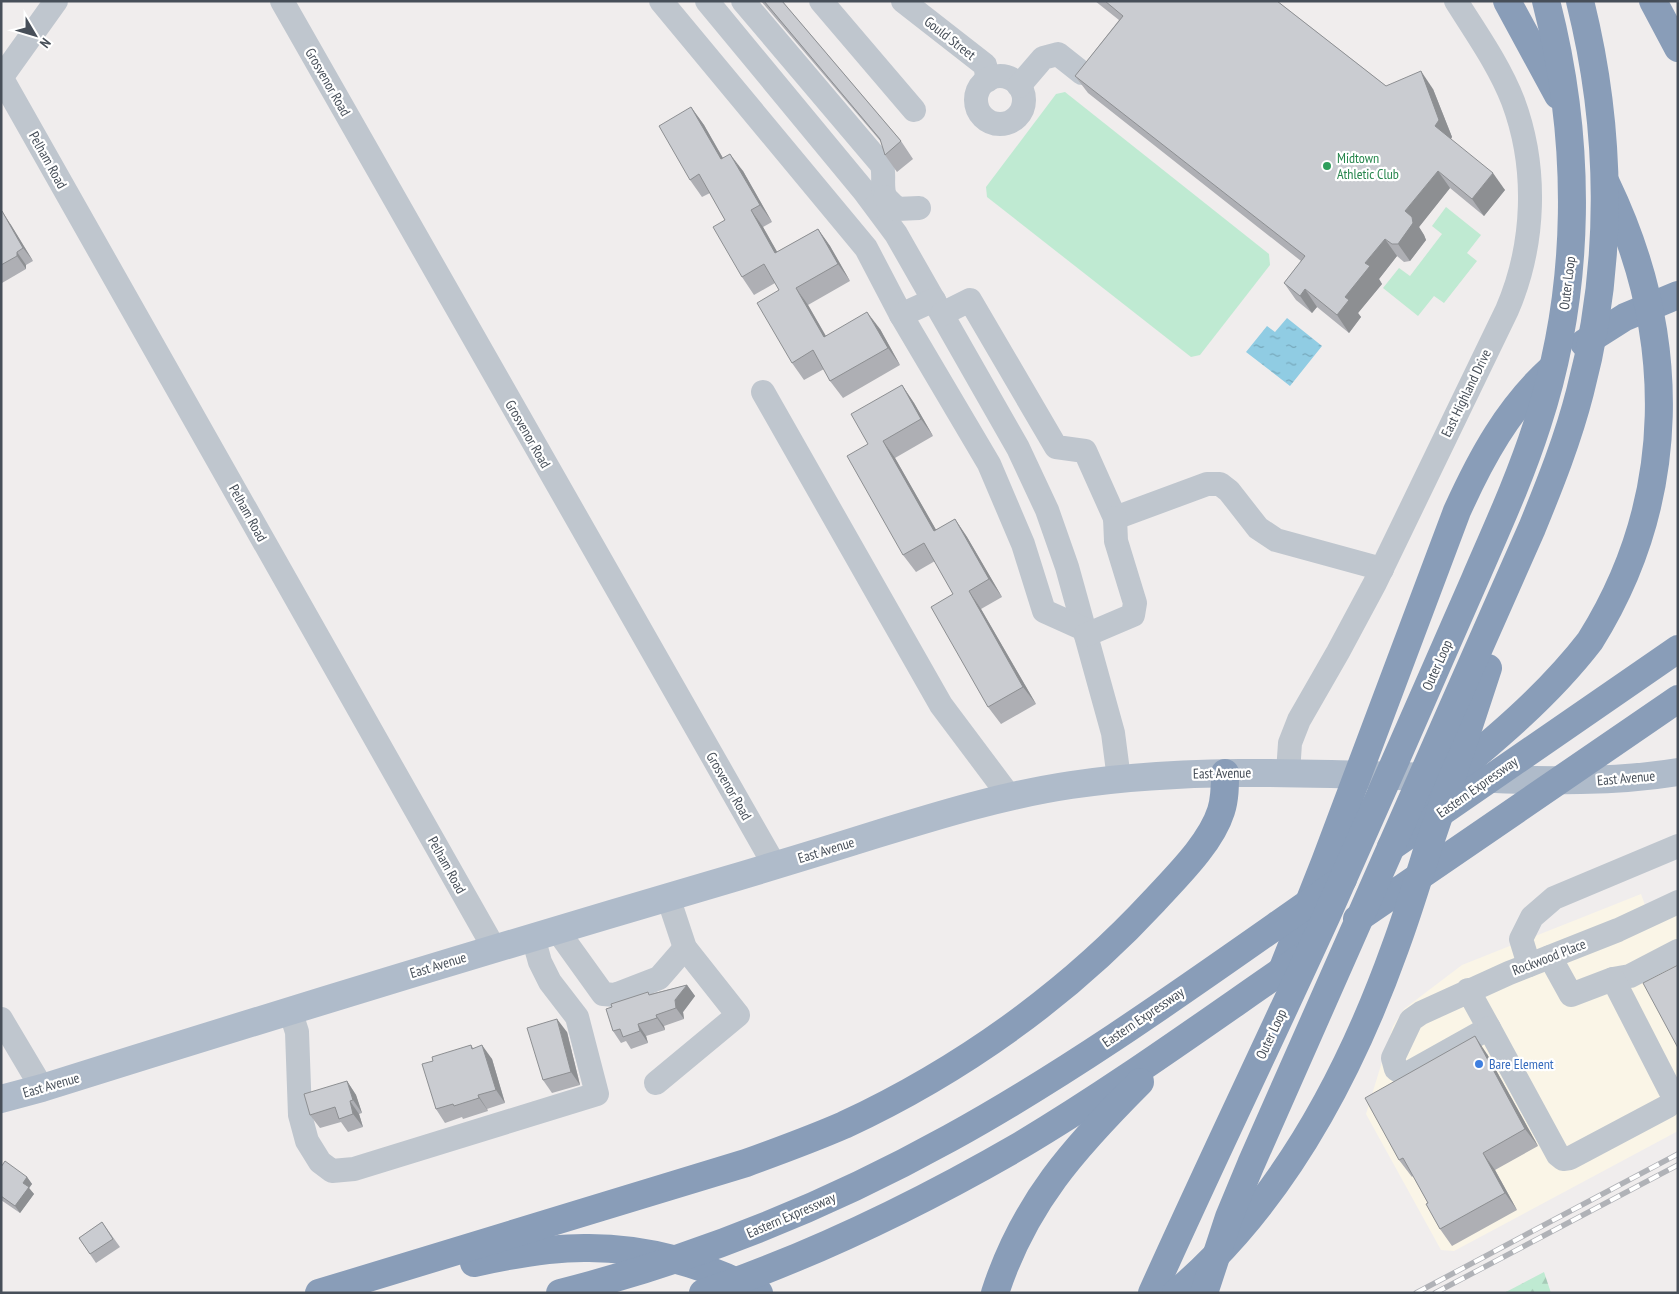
<svg xmlns="http://www.w3.org/2000/svg" width="1679" height="1294" font-family="'PT Sans Narrow',sans-serif">
  <style>
    .commercial { fill: #faf5e7 }
    .green { fill: #bfead2 }
    .forest { fill: url(#forest-firs) }
    .water { fill: url(#water-ripples) }
    .lines { fill: none; stroke-linecap: round; stroke-linejoin: round }
    .minor { stroke: #bfc6ce; stroke-width: 24 }
    .major { stroke: #afbbca; stroke-width: 28 }
    .highway { stroke: #899db8; stroke-width: 28 }
    .rail-casing { stroke: #b0b2b7; stroke-width: 5.5 }
    .rail { stroke: #fff; stroke-width: 4; stroke-dasharray: 11; stroke-linecap: butt }
    .wall { fill: #aeafb4 }
    .shaded-wall { fill: #8d8f92 }
    .building { fill: #caccd1; stroke: #8d8f92 }
    .leisure-dot { fill: #2e9e5b; stroke: #fff; stroke-width: 2 }
    .shop-dot { fill: #3f7fe0; stroke: #fff; stroke-width: 2 }
    .labels { text-anchor: middle; stroke-width: 4.5; stroke-linejoin: round; paint-order: stroke }
    .street-label { font-size: 14px; fill: #474f59; stroke: #fff }
    .leisure-label { font-size: 14px; fill: #27864d; stroke: #fff; text-anchor: start }
    .shop-label { font-size: 14px; fill: #366cbe; stroke: #fff; text-anchor: start }
  </style>
  <defs>
    <pattern id="forest-firs" width="22" height="20" patternUnits="userSpaceOnUse" patternTransform="scale(1.25)"><rect width="22" height="20" fill="#bfead2"/><path d="M5 1l3.5 6h-7zM16 11l3.5 6h-7z" fill="#a6cab7"/></pattern>
    <pattern id="water-ripples" width="26" height="14" patternUnits="userSpaceOnUse" patternTransform="scale(1.25)"><rect width="26" height="14" fill="#90cce3"/><path d="M2 4q2-2 4 0t4 0M15 11q2-2 4 0t4 0" fill="none" stroke="#77a8bb"/></pattern>
  </defs>
  <rect width="100%" height="100%" fill="#f0eded"/>
  <polygon class="commercial" points="1641,894 1651,922 1678,909 1678,1131 1454,1251 1441,1250 1366,1114 1393,1026 1404,1009 1462,965"/>
  <g class="green">
    <polygon points="1065,92 1269,254 1270,265 1200,355 1191,357 987,197 986,187 1056,94"/>
    <polygon points="1446,207 1481,235 1467,253 1477,261 1444,303 1434,296 1418,316 1383,288 1399,268 1410,276 1442,234 1432,226"/>
  </g>
  <polygon class="forest" points="1544,1272 1551,1293 1504,1293"/>
  <polygon class="water" points="1287,318 1322,346 1290,386 1246,352 1267,326 1275,332"/>
  <g class="lines">
    <g class="minor">
      <polyline points="282,1 775,866"/>
      <polyline points="661,1 866,248 901,315"/>
      <polyline points="707,1 864,191 896,234 1018,448 1047,510 1067,567 1113,733 1119,779"/>
      <path d="M743,1L882,165C885,176 881,185 885,197L876,206"/>
      <polyline points="821,1 914,110"/>
      <polyline points="903,1 985,65 988,80"/>
      <circle cx="1000" cy="100" r="24"/>
      <polyline points="1,77 494,948"/>
      <polyline points="1,78 56,1"/>
      <polyline points="1019,86 1043,58 1058,54 1082,73"/>
      <polyline points="885,197 897,209 919,208"/>
      <polyline points="934,300 901,315 989,464 1023,544 1044,611 1084,629"/>
      <polyline points="942,314 970,300 1056,447 1085,451 1115,518 1207,484 1220,484 1229,491 1258,528 1276,540 1382,569"/>
      <polyline points="763,392 941,705 1010,797"/>
      <polyline points="1086,635 1133,615 1135,603 1116,541 1115,518"/>
      <path d="M1288,773L1290,743L1299,720L1338,652L1375,583L1507,310C1535,245 1538,168 1513,101C1499,65 1476,33 1456,1"/>
      <polyline points="557,930 603,994 615,995 659,978 685,948"/>
      <polyline points="1529,965 1521,939 1532,917 1554,898 1678,846"/>
      <polyline points="1613,979 1630,976 1678,951"/>
      <polyline points="1468,990 1489,1028 1405,1075 1396,1069 1393,1058 1411,1020 1421,1013 1509,973 1618,930 1678,902"/>
      <polyline points="290,1010 297,1032 300,1115 307,1141 320,1162 332,1171 354,1169 597,1094 577,1017 550,982 540,962 533,937"/>
      <polyline points="1,1019 42,1088"/>
      <polyline points="1489,1028 1558,1155 1563,1159 1570,1158 1668,1106 1672,1101 1672,1094 1613,979 1571,995 1550,957"/>
      <polyline points="656,1083 738,1015 685,948 668,897"/>
    </g>
    <path class="major" d="M1,1099L42,1088C265,1018 488,950 713,884C767,868 820,852 874,835C939,815 1004,795 1071,785C1199,766 1329,774 1459,778C1532,780 1605,784 1678,772"/>
    <g class="highway">
      <polyline points="1507,1 1558,95"/>
      <polyline points="1653,1 1678,48"/>
      <polyline points="1584,343 1625,317 1678,295"/>
      <path d="M1411,809C1473,757 1540,706 1590,641C1679,499 1679,335 1606,183"/>
      <polyline points="1391,847 1678,649"/>
      <polyline points="1357,919 1678,699"/>
      <path d="M1281,973L1325,862L1457,511C1481,458 1508,408 1552,368"/>
      <path d="M474,1263C510,1255 547,1248 584,1248C644,1247 706,1264 759,1293"/>
      <path d="M319,1293L746,1163C779,1151 812,1139 844,1125C960,1071 1067,995 1154,901C1177,876 1211,843 1221,811C1225,799 1225,786 1225,773"/>
      <path d="M560,1293C696,1259 827,1206 950,1138C1086,1063 1215,968 1343,879"/>
      <path d="M703,1293C814,1255 919,1204 1021,1145C1120,1086 1214,1017 1309,952"/>
      <path d="M995,1293C1024,1203 1075,1147 1140,1082"/>
      <path d="M1152,1293C1209,1166 1269,1042 1327,915C1350,863 1373,810 1397,757C1423,698 1449,638 1475,579C1497,528 1520,478 1537,425C1582,288 1582,140 1546,1"/>
      <path d="M1176,1293C1281,1204 1349,1076 1395,948C1407,916 1417,883 1427,851C1448,790 1468,729 1488,668"/>
      <path d="M1204,1293L1229,1217L1251,1164L1532,528C1550,484 1568,439 1580,392C1614,264 1612,129 1580,1"/>
    </g>
    <g class="rail-casing">
      <g id="rail">
        <polyline points="1416,1293 1678,1154"/>
        <polyline points="1435,1293 1678,1165"/>
      </g>
    </g>
    <use href="#rail" class="rail"/>
  </g>
  <g class="wall">
    <polygon points="761,1 782,1 901,141 913,159 897,172 885,155 882,143"/>
    <polygon points="1095,1 1277,1 1386,86 1433,89 1452,137 1451,139 1505,190 1484,216 1450,188 1419,227 1424,235 1426,240 1410,261 1404,262 1397,256 1379,279 1382,284 1358,313 1361,317 1349,333 1317,307 1312,313 1296,300 1284,283 1301,261 1088,93 1075,76 1119,20"/>
    <polygon points="691,107 704,125 723,158 743,171 772,222 763,227 777,252 818,229 830,246 850,281 808,305 826,336 880,329 900,365 843,398 830,381 824,369 804,380 792,363 779,290 775,283 754,295 742,277 725,220 710,193 702,197 690,180"/>
    <polygon points="1,212 11,225 33,261 26,265 26,269 2,283 1,282"/>
    <polygon points="902,385 914,403 933,436 895,458 936,530 955,519 967,537 1002,597 981,609 1036,704 1001,724 988,707 953,594 935,561 916,572 903,555 868,444"/>
    <polygon points="687,985 695,996 683,1012 684,1019 664,1026 665,1030 646,1036 648,1043 631,1049 626,1041 621,1043 613,1031 650,994"/>
    <polygon points="567,1032 580,1085 552,1093 543,1080"/>
    <polygon points="471,1045 473,1048 492,1059 505,1103 487,1109 488,1111 463,1119 462,1117 445,1123 436,1109 433,1061"/>
    <polygon points="1487,1054 1538,1146 1495,1170 1517,1210 1452,1246 1440,1229 1428,1203 1413,1176 1412,1177 1399,1160"/>
    <polygon points="347,1081 356,1095 362,1113 359,1114 363,1127 348,1132 341,1122 320,1128 310,1115"/>
    <polygon points="1,1167 27,1177 32,1184 29,1188 34,1194 20,1213 1,1200"/>
    <polygon points="102,1222 120,1247 96,1263 79,1238"/>
  </g>
  <g class="shaded-wall">
    <polygon points="1421,71 1433,89 1452,137 1448,143 1435,126"/>
    <polygon points="691,107 704,125 733,176 721,159"/>
    <polygon points="730,154 743,171 772,222 760,205"/>
    <polygon points="1438,171 1450,188 1419,227 1424,235 1426,240 1410,261 1398,244 1405,211"/>
    <polygon points="1493,173 1505,190 1484,216 1472,199"/>
    <polygon points="751,210 763,227 788,271 775,253"/>
    <polygon points="2,211 11,225 33,261 23,248"/>
    <polygon points="818,229 830,246 850,281 838,264"/>
    <polygon points="1385,239 1397,256 1379,279 1382,284 1358,313 1361,317 1349,333 1337,315 1345,297 1365,263"/>
    <polygon points="17,252 26,265 26,269 17,256"/>
    <polygon points="796,288 808,305 836,354 824,337"/>
    <polygon points="1305,289 1317,307 1312,313 1300,296"/>
    <polygon points="867,312 880,329 900,365 888,348"/>
    <polygon points="902,385 914,403 933,436 921,419"/>
    <polygon points="883,441 895,458 947,549 934,531"/>
    <polygon points="955,519 967,537 1002,597 989,579"/>
    <polygon points="969,591 981,609 1036,704 1023,687"/>
    <polygon points="687,985 695,996 683,1012 684,1019 676,1008 675,1000"/>
    <polygon points="656,1015 664,1026 665,1030 657,1018"/>
    <polygon points="557,1019 567,1032 580,1085 571,1072"/>
    <polygon points="638,1024 646,1036 648,1043 640,1031"/>
    <polygon points="1475,1036 1487,1054 1538,1146 1525,1129"/>
    <polygon points="482,1045 492,1059 505,1103 496,1090"/>
    <polygon points="347,1081 356,1095 362,1113 353,1100"/>
    <polygon points="478,1095 487,1109 488,1111 479,1098"/>
    <polygon points="350,1101 359,1114 363,1127 353,1114"/>
    <polygon points="1483,1153 1495,1170 1517,1210 1505,1193"/>
    <polygon points="27,1177 32,1184 29,1188 34,1194 20,1213 15,1206 23,1183"/>
  </g>
  <g class="building">
    <polygon points="764,1 782,1 901,141 885,155 880,139"/>
    <polygon points="1105,1 1277,1 1386,86 1421,71 1439,120 1435,126 1493,173 1472,199 1438,171 1405,211 1412,217 1413,223 1398,244 1392,244 1385,239 1365,263 1370,266 1345,297 1349,300 1337,315 1305,289 1300,296 1284,283 1305,256 1075,76 1123,16"/>
    <polygon points="691,107 721,159 730,154 760,205 751,210 775,253 818,229 838,264 796,288 824,337 867,312 888,348 830,381 813,350 792,363 757,303 779,290 764,264 742,277 713,227 725,220 699,174 690,180 659,126"/>
    <polygon points="2,211 23,248 17,252 17,256 1,265 1,212"/>
    <polygon points="902,385 921,419 883,441 934,531 955,519 989,579 969,591 1023,687 988,707 931,607 953,594 924,543 903,555 847,456 868,444 851,414"/>
    <polygon points="1678,965 1678,1048 1643,983"/>
    <polygon points="687,985 675,1000 676,1008 656,1015 657,1018 638,1024 640,1031 623,1037 620,1029 613,1031 606,1009 612,1007 611,1004 648,992 649,995"/>
    <polygon points="557,1019 571,1072 543,1080 527,1028"/>
    <polygon points="1475,1036 1525,1129 1483,1153 1505,1193 1440,1229 1426,1204 1428,1203 1403,1158 1399,1160 1365,1098"/>
    <polygon points="471,1045 472,1049 482,1045 496,1090 478,1095 479,1098 454,1106 453,1104 436,1109 422,1064 433,1061 432,1057"/>
    <polygon points="347,1081 353,1100 350,1101 353,1114 339,1119 335,1107 310,1115 304,1094"/>
    <polygon points="5,1161 27,1177 23,1183 29,1187 15,1206 1,1196 1,1167"/>
    <polygon points="102,1222 113,1239 90,1254 79,1238"/>
  </g>
  <circle class="leisure-dot" cx="1327" cy="166" r="5"/>
  <circle class="shop-dot" cx="1479" cy="1064" r="5"/>
  <g class="labels">
    <g class="street-label">
      <text transform="translate(950 38) rotate(38)" y="5">Gould Street</text>
      <text transform="translate(328 82) rotate(60)" y="5">Grosvenor Road</text>
      <text transform="translate(48 160) rotate(61)" y="5">Pelham Road</text>
      <text transform="translate(1567 283) rotate(-83)" y="5">Outer Loop</text>
      <text transform="translate(1466 393) rotate(-64)" y="5">East Highland Drive</text>
      <text transform="translate(528 434) rotate(60)" y="5">Grosvenor Road</text>
      <text transform="translate(248 513) rotate(61)" y="5">Pelham Road</text>
      <text transform="translate(1437 665) rotate(-66)" y="5">Outer Loop</text>
      <text transform="translate(1222 773) rotate(-1)" y="5">East Avenue</text>
      <text transform="translate(1626 778) rotate(-5)" y="5">East Avenue</text>
      <text transform="translate(729 786) rotate(60)" y="5">Grosvenor Road</text>
      <text transform="translate(1477 787) rotate(-35)" y="5">Eastern Expressway</text>
      <text transform="translate(826 850) rotate(-17)" y="5">East Avenue</text>
      <text transform="translate(447 865) rotate(61)" y="5">Pelham Road</text>
      <text transform="translate(1549 957) rotate(-21)" y="5">Rockwood Place</text>
      <text transform="translate(438 965) rotate(-17)" y="5">East Avenue</text>
      <text transform="translate(1143 1017) rotate(-34)" y="5">Eastern Expressway</text>
      <text transform="translate(1271 1034) rotate(-65)" y="5">Outer Loop</text>
      <text transform="translate(51 1085) rotate(-16)" y="5">East Avenue</text>
      <text transform="translate(791 1215) rotate(-23)" y="5">Eastern Expressway</text>
    </g>
    <g class="leisure-label">
      <text x="1337" y="163">Midtown<tspan x="1337" dy="16">Athletic Club</tspan></text>
    </g>
    <g class="shop-label">
      <text x="1489" y="1069">Bare Element</text>
    </g>
  </g>
  <rect width="1679" height="1294" fill="none" stroke="#474f59" stroke-width="5"/>
  <g transform="translate(35 35) rotate(128)" stroke="#ffffff" stroke-width="4" paint-order="stroke">
  <path d="M0-4L9 19L0 12L-9 19Z" fill="#474f59"/>
  <text y="-8" font-size="14" font-weight="bold" text-anchor="middle" fill="#474f59">N</text>
  </g>
</svg>
